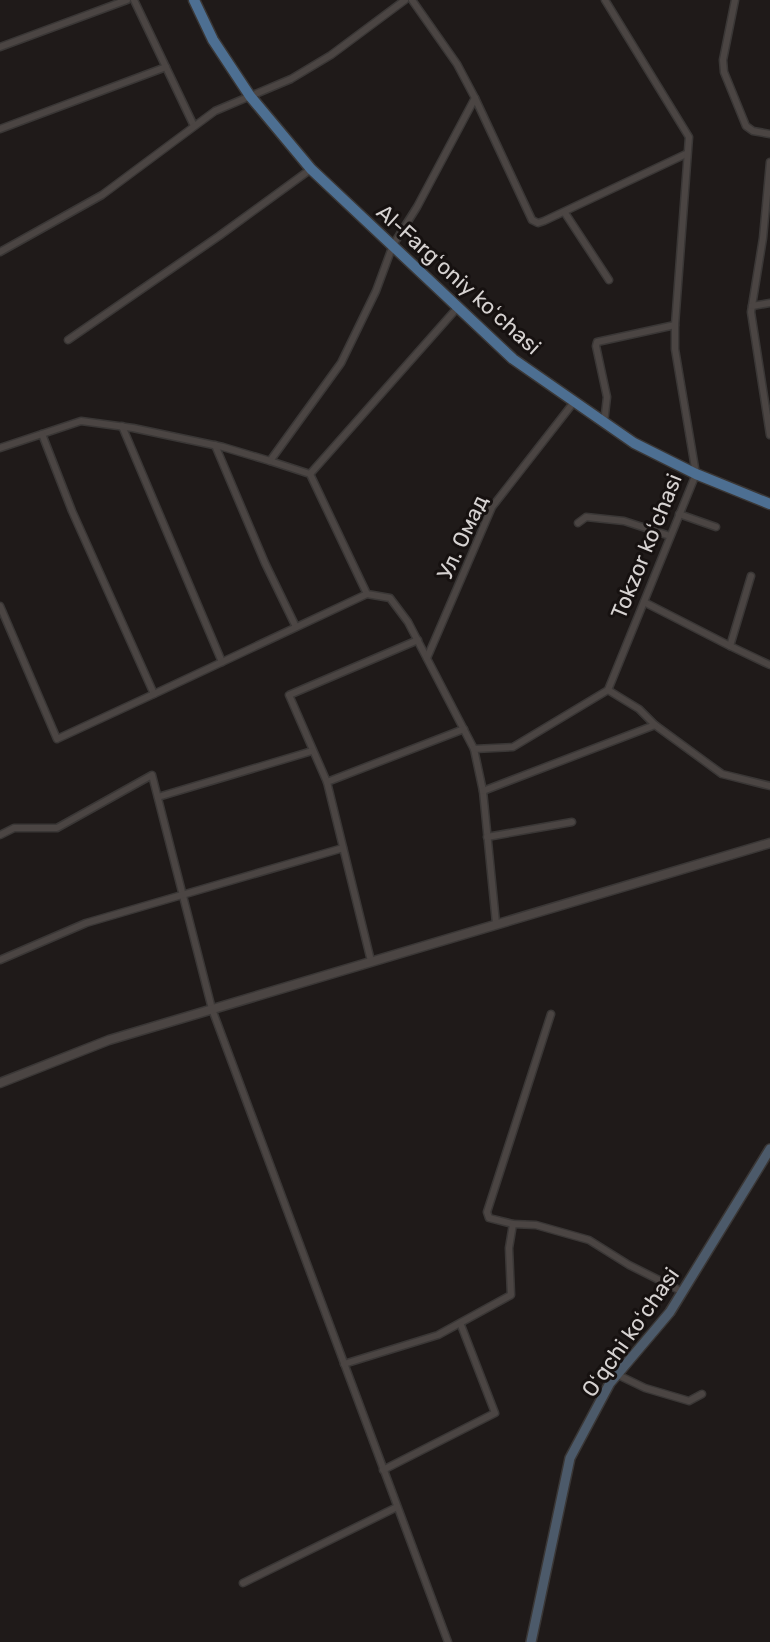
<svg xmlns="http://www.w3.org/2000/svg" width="770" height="1642" font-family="Rubik,sans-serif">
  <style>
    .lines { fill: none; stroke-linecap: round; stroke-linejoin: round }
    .minor-casing { stroke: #3a3736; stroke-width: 9 }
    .tertiary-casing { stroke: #3a3736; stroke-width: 11 }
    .secondary-casing { stroke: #3a3736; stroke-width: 12 }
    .primary-casing { stroke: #3a3736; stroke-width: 13 }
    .minor { stroke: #4b4543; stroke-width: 6 }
    .tertiary { stroke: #4b4543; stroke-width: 8 }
    .secondary { stroke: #4c5a6a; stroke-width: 9 }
    .primary { stroke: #4d6f92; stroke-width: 10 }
    .labels { text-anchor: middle; stroke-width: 6; stroke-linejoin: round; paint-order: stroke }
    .street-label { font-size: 22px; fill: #d6d2d1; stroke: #161110 }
  </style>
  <rect width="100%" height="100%" fill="#1f1a19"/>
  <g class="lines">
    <g class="minor-casing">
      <g id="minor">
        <polyline points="134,0 194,126"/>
        <polyline points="412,0 457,64 475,98 532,220 538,223 544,221 686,154"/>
        <polyline points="735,0 723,60 724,72 746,126 753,131 770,134"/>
        <polyline points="0,47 127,0"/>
        <polyline points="475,98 417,207 393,245 376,291 341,363 270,461 310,474 367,594 390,598 408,622 474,749 483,791 496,923"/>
        <polyline points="0,129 166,67"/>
        <polyline points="770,162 763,238 751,312 770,435"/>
        <polyline points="565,213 609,280"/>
        <polyline points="0,252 102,195 215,111 291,79 331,55 405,0"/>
        <polyline points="752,306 770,303"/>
        <polyline points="68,340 219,236 311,169"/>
        <polyline points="604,423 607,397 596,346 597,342 675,325"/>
        <polyline points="122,426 222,662"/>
        <polyline points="215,445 265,563 296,627"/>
        <polyline points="0,448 81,421 133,428 223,447 270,461"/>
        <polyline points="310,474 458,307"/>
        <polyline points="679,514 716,527"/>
        <polyline points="578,523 586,517 624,521 670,536"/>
        <polyline points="751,576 730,646 770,665"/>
        <polyline points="644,602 730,646"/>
        <polyline points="0,606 57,739 154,694 72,511 42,434"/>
        <polyline points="427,658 492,507 574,402"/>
        <polyline points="154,694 367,594"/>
        <polyline points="655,725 722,774 770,786"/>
        <polyline points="474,749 513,747 608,690 696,474 675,349 675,325 689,137 605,0"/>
        <polyline points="327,782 289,695 418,640"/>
        <polyline points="483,791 655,725 639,709 608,690"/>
        <polyline points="158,797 312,751"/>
        <polyline points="0,835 14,828 57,828 152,775 212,1009 448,1642"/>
        <polyline points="487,837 572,822"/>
        <polyline points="0,960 86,923 343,848"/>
        <polyline points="371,961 327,782 464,729"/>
        <polyline points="513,1224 489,1218 487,1212 551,1014"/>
        <polyline points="344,1364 438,1335 511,1295 509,1248 513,1224 536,1225 589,1240 629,1265 683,1292"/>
        <polyline points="618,1375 645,1388 689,1401 702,1394"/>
        <polyline points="383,1470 495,1413 461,1325"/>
        <polyline points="243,1583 397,1507"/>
      </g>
    </g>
    <g class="tertiary-casing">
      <polyline id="tertiary" points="0,1083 109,1040 770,843"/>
    </g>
    <g class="secondary-casing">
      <polyline id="secondary" points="531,1642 570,1458 610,1383 670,1312 770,1149"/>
    </g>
    <g class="primary-casing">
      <polyline id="primary" points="194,0 213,40 250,96 311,169 513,359 634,443 696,474 770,504"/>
    </g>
    <use href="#minor" class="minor"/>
    <use href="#tertiary" class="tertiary"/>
    <use href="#secondary" class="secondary"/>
    <use href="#primary" class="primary"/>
  </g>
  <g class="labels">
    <g class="street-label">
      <text transform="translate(459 279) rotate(42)" y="8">Al-Fargʻoniy koʻchasi</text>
      <text transform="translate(462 537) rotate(-65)" y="8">Ул. Омад</text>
      <text transform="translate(646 546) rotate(-68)" y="8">Tokzor koʻchasi</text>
      <text transform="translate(630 1332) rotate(-55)" y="8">Oʻqchi koʻchasi</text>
    </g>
  </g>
</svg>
